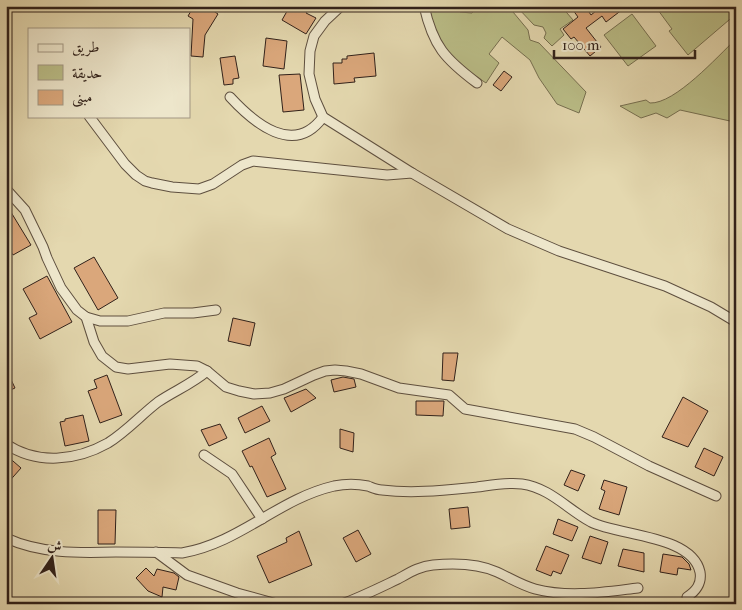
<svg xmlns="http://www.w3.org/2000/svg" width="742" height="610" font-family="'IM FELL French Canon',Amiri,serif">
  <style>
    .green { fill: #babd87; stroke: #766f50 }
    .building { fill: #daa77b; stroke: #31211a }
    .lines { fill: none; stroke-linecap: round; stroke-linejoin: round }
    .minor-casing { stroke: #5e4f3f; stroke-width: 11 }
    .minor { stroke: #ede6cb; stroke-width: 9 }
  </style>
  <rect width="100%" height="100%" fill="#e4d8af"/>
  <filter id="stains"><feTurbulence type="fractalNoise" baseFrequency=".004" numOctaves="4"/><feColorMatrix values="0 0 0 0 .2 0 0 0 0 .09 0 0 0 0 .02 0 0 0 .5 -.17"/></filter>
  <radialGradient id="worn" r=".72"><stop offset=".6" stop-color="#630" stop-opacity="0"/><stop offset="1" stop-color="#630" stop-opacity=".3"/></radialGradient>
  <g class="green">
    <polygon points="428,6 463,6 460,12 472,13 478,6 508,6 528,30 530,40 539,43 586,92 579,113 557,104 539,78 530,60 502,37 489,54 499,63 486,83 453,61 440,46"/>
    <polygon points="518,6 561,6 573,20 560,29 564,35 552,46 544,38 546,33 543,27 534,25 517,7"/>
    <polygon points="655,6 736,6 736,14 688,55 669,31 672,29"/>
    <polygon points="632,14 656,46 628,66 604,35"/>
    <path d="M736,39V118L730,121L680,110L667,118L656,113L641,118L620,106L646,100L650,103C675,104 717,57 736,39Z"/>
  </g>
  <g class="building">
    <polygon points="194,6 206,6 218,14 205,35 203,57 191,56 193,19 188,16"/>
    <polygon points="290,6 310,6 306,13 316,18 306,34 282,20"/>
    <polygon points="570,6 585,6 591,15 602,6 627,6 606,22 602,16 586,28 601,47 590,56 574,37 571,39 563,29 578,17"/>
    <polygon points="266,38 287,41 284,69 263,66"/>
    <polygon points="374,53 376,76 354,78 355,82 334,84 333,63 342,63 342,59 347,59 347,56"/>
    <polygon points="235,56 239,78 233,79 233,84 224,85 220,58"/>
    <polygon points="504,71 512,77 501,91 493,85"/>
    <polygon points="300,74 304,110 283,112 279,75"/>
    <polygon points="6,204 31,245 13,255 6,244"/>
    <polygon points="94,257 118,298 98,310 74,268"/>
    <polygon points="47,276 72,322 40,339 29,318 37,314 23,289"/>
    <polygon points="233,318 255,323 250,346 228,341"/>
    <polygon points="443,353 458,353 454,381 442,380"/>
    <polygon points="6,369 15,388 6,392"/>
    <polygon points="107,375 122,415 100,423 88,391 97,388 94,380"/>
    <polygon points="343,377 354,379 356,387 334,392 331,380"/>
    <polygon points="306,389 316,398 291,412 284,398"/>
    <polygon points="683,397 708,411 688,447 662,437"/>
    <polygon points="416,401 444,401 443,416 416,415"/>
    <polygon points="262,406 270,421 245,433 238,418"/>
    <polygon points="83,415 89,441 65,446 60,422 65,421 65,419"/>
    <polygon points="220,424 227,438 209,446 201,430"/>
    <polygon points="340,429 354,433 353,452 340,448"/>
    <polygon points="269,438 276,454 271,457 286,489 267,497 252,466 250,467 242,451"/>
    <polygon points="704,448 723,457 714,476 695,467"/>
    <polygon points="6,455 21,468 6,485"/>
    <polygon points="571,470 585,475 578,491 564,485"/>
    <polygon points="604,480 627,487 619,515 599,509 605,491 601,489"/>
    <polygon points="468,507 470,527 451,529 449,509"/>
    <polygon points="98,510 116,510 115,544 98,544"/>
    <polygon points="558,519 578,527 572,541 553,534"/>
    <polygon points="358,530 371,554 356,562 343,538"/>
    <polygon points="299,531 312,565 269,583 257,556 287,542 286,538"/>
    <polygon points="590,536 608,542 601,564 582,558"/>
    <polygon points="546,546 569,555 561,574 553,571 551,576 536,570"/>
    <polygon points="623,549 644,553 644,572 618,566"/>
    <polygon points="663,554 682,557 689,564 691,570 678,568 677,575 660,572"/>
    <polygon points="146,568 154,576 157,569 174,573 179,577 176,590 163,587 162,597 148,591 136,578"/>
  </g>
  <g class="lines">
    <g class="minor-casing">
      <g id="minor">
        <polyline points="341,6 325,21 314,36 310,51 309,74 315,99 323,117 412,173 508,229 559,251 665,286 711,307 736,322"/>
        <path d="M424,6C433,46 445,59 477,83"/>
        <path d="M230,97C254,123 294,157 323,117"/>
        <polyline points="89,116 125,164 136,175 145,181 152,183 172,187 199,189 213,184 242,165 253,161 387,175 412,173"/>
        <path d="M6,189L25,210L43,247L47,258L61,288L77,310L86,317L94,342L102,356L116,367L128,369L170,364L197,366L207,371C192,384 174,391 158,402C141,415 126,432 108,443C76,461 37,465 6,444"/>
        <polyline points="86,317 100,321 128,321 164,313 193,313 216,310"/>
        <polyline points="207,371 226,387 239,391 254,394 270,393 284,389 314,375 325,371 335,370 346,371 361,374 399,388 449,395 465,409 575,429 594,437 649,466 716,496"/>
        <polyline points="204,455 232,474 262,519"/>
        <path d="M6,538C41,554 78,553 116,552C138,552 160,552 182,553C240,543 278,499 334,486C344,484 358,484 368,486C373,488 377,490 382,490C414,494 446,490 477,487C492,485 507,482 522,484C550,488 567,509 591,522C619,536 692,535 700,572C702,584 696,591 687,597"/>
        <polyline points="156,552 187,575 237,593 277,604"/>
        <path d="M342,604C361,597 379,588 398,579C409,573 420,566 433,565C454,563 477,563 497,572C510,578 521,585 535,589C569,598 604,592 638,588"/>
      </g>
    </g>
    <use href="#minor" class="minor"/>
  </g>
  <rect width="742" height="610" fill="none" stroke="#e4d8af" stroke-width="25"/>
  <rect x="8" y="8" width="727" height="595" fill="none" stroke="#31211a" stroke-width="2.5"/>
  <rect x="12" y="12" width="717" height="585" fill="none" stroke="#31211a"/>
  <rect x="28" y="28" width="162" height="90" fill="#ede6cb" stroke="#a29784"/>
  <rect x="38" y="44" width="25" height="8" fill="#ede6cb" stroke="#a29784"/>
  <text x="72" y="52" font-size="15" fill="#31211a">طريق</text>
  <rect x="38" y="65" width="25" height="15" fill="#babd87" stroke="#a29784"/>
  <text x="72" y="78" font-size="15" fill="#31211a">حديقة</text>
  <rect x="38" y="90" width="25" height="15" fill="#daa77b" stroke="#a29784"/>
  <text x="72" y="102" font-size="15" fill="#31211a">مبنى</text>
  <g transform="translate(52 558) rotate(13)" stroke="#ede6cb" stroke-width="4" paint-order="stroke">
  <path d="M0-4L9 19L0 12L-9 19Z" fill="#31211a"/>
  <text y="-8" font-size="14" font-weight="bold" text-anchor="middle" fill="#31211a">ش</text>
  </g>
  <path d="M554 50v8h141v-8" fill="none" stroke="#31211a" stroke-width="2.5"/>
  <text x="562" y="50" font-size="15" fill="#31211a" stroke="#ede6cb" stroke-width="4" paint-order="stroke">100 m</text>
  <rect width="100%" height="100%" filter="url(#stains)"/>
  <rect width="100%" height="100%" fill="url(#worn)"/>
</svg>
